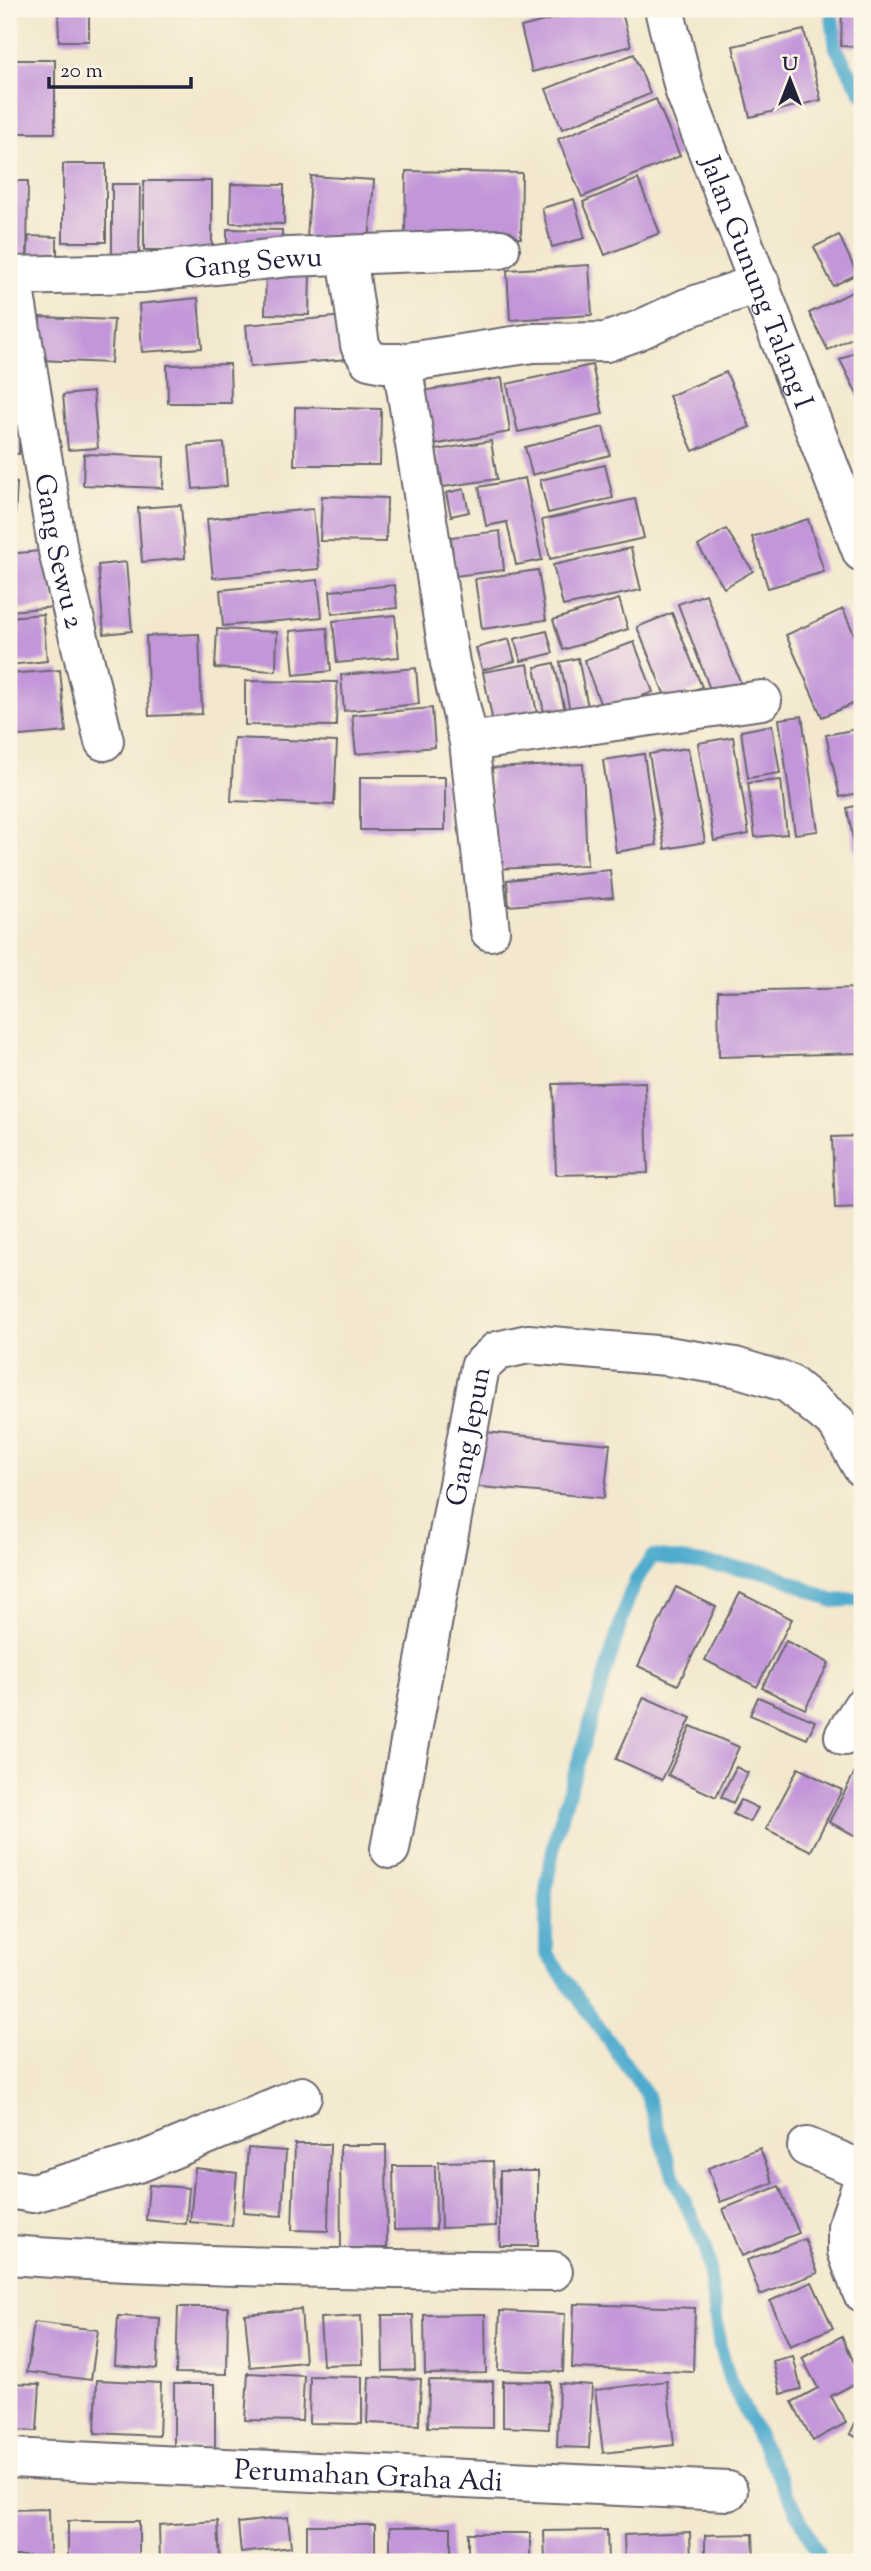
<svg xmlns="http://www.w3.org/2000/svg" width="871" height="2571" font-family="'Sorts Mill Goudy',serif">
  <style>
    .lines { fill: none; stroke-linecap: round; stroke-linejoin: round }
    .stream { stroke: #4fabcd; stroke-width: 14 }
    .building { fill: #c296d9 }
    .minor-casing { stroke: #6b676e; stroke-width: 42 }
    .minor { stroke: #fff; stroke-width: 38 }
    .labels { text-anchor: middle; stroke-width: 6; stroke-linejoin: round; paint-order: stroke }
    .street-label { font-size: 28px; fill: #22223b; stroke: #fcf5e5 }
  </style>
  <rect width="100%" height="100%" fill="#fcf5e5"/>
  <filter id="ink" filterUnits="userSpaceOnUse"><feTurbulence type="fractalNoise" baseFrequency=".0143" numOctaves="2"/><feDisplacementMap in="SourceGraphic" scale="14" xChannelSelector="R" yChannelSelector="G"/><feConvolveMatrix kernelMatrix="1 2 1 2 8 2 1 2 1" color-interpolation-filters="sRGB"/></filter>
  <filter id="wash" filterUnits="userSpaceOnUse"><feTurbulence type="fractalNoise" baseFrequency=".00686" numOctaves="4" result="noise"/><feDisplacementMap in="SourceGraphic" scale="28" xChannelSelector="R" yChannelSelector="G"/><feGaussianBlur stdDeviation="1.57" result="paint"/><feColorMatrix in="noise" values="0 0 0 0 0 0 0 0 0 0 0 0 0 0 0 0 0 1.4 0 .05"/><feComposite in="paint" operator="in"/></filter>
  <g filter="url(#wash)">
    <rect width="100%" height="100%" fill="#f3e8cd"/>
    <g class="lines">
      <g class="stream">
        <polyline points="831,9 836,48 862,94"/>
        <polyline points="816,2562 818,2553 730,2381 720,2347 706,2248 674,2178 646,2093 546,1953 546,1889 555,1838 628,1599 636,1580 653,1556 772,1573 833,1601 862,1599"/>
      </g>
    </g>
    <g id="blocks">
      <g class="building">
        <polygon points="58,9 89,9 89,41 59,41"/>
        <polygon points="591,9 621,9 631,46 532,72 521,27"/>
        <polygon points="842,9 862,9 862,47 841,46"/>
        <polygon points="804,30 821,100 750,117 733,46"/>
        <polygon points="634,54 650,94 562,129 546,89"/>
        <rect x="9" y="60" width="46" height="73"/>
        <polygon points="656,99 680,156 582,197 558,139"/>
        <rect x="63" y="164" width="43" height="78"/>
        <polygon points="406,171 522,173 521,238 405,237"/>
        <polygon points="311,176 374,180 369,243 307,239"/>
        <polygon points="638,179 660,233 605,255 583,202"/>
        <polygon points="14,181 28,181 27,260 29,236 57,237 57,274 13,273"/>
        <rect x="144" y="181" width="68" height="69"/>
        <polygon points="112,184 140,184 139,273 112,273"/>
        <polygon points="231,184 284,185 284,224 230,223"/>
        <polygon points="574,199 585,238 552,247 542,208"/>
        <polygon points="227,229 282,230 282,255 227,254"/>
        <polygon points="839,235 857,274 833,286 814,247"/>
        <polygon points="589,265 592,315 510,320 507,270"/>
        <polygon points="266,267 310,269 309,315 265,314"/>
        <polygon points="862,287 862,333 828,350 809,313"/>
        <polygon points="198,298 202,348 142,352 139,304"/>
        <polygon points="345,316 349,359 250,367 246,325"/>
        <polygon points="40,317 114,320 111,363 39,360"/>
        <polygon points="862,348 862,404 840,360"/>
        <polygon points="230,364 231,403 168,403 167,365"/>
        <polygon points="592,365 603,414 518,432 507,384"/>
        <polygon points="726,372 750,427 693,451 669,396"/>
        <polygon points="502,378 510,432 432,445 422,391"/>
        <polygon points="93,392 98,448 68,450 63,395"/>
        <polygon points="9,403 19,403 19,454 9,453"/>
        <polygon points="295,407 381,409 380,465 294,465"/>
        <polygon points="603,427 610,455 532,475 525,447"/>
        <polygon points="491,441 497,479 443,487 436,450"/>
        <polygon points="224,443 227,486 193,489 189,446"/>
        <polygon points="84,454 164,457 163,488 83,485"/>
        <polygon points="605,465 613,498 548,513 540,480"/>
        <polygon points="525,478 542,560 516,565 507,522 486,526 479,487"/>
        <polygon points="9,482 17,483 14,533 9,533"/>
        <polygon points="464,489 469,512 451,516 446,493"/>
        <polygon points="322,496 387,498 386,542 320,541"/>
        <polygon points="635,499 644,538 550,559 542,520"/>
        <polygon points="181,505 185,558 142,562 138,508"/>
        <polygon points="313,509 319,569 213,578 207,519"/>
        <polygon points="808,519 824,572 768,588 752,537"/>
        <polygon points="726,529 753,571 724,588 698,546"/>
        <polygon points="500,531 504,570 455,576 451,537"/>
        <polygon points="631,548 641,590 563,606 553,565"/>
        <polygon points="50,550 55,607 9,611 9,554"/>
        <polygon points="126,562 132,631 104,634 98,565"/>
        <polygon points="538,570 546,620 482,629 475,579"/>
        <polygon points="318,580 322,617 223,626 220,590"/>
        <polygon points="395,585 397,608 332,614 330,591"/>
        <polygon points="706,594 743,689 714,700 678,604"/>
        <polygon points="619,599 628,629 563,650 553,620"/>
        <polygon points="843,609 862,652 862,700 822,717 786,635"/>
        <polygon points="672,613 702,687 667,701 637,627"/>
        <polygon points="43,614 47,661 9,665 9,617"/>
        <polygon points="395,615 399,657 337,663 333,621"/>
        <polygon points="327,628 331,671 294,675 290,631"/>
        <polygon points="217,629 277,632 276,671 215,668"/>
        <polygon points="547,631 553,653 521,661 514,639"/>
        <polygon points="199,634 202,714 149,716 146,636"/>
        <polygon points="509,639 515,661 482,670 476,648"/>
        <polygon points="634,642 653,692 603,711 584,660"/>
        <polygon points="578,658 590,717 572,721 560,662"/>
        <polygon points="554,663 567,719 546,723 535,667"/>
        <polygon points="528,664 539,725 495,733 483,672"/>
        <polygon points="416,668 419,704 344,711 341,675"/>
        <polygon points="60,670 66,732 9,737 9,674"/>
        <polygon points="245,681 337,682 336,726 245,725"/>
        <polygon points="432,708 435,747 356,754 352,715"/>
        <polygon points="802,716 818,831 795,834 779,719"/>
        <polygon points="772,725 780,773 748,778 741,731"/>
        <polygon points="862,728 862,792 840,797 826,735"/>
        <polygon points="733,737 749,834 714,841 698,743"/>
        <polygon points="234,738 337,742 334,805 231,801"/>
        <polygon points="688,748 705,842 665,849 649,754"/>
        <polygon points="644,754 657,845 616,852 603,760"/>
        <polygon points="583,764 587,865 494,869 490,768"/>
        <rect x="360" y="777" width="85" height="53"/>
        <polygon points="781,780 787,834 755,837 748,783"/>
        <polygon points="862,804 862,877 861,878 847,808"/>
        <polygon points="610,870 613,897 509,906 507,880"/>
        <polygon points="862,988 862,1053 719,1057 718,991"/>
        <polygon points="645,1082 648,1173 556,1175 553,1084"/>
        <polygon points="862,1136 862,1208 835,1209 832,1137"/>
        <polygon points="475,1431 610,1444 604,1498 470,1486"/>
        <polygon points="676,1587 716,1607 678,1685 638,1666"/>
        <polygon points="740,1593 792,1619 757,1687 705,1660"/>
        <polygon points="786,1641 829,1663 805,1709 762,1688"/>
        <polygon points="644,1697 691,1718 662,1780 616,1759"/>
        <polygon points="758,1697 815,1721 807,1739 750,1715"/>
        <polygon points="691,1726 739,1747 716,1797 668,1775"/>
        <polygon points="736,1767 748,1773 733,1803 721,1797"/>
        <polygon points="798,1768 842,1790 811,1851 766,1829"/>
        <polygon points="855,1772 862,1776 862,1839 829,1822"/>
        <polygon points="741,1800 758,1808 750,1822 733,1814"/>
        <polygon points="295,2144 330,2144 328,2231 292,2230"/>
        <polygon points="340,2145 386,2145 387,2248 341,2248"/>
        <polygon points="248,2148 286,2151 282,2216 243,2213"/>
        <polygon points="760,2148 773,2183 720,2202 708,2168"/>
        <polygon points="493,2161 496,2226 441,2228 439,2162"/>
        <polygon points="393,2166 435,2166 436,2229 394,2230"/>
        <polygon points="195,2168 237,2173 232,2226 190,2222"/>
        <rect x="500" y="2171" width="38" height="75"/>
        <polygon points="149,2185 189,2188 186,2224 146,2220"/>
        <polygon points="779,2186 799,2233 742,2256 723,2209"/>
        <polygon points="805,2239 818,2273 760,2295 747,2260"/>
        <polygon points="812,2282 833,2328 790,2346 770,2301"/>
        <polygon points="574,2304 695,2308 693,2372 572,2368"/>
        <polygon points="178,2307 228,2307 227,2374 176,2373"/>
        <polygon points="301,2309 305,2362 250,2367 245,2314"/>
        <polygon points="500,2311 565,2314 563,2372 498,2370"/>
        <polygon points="485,2314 486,2373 425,2374 424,2315"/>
        <polygon points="382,2315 413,2315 415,2370 383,2371"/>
        <polygon points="118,2316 160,2318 157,2369 115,2365"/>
        <polygon points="361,2316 363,2364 323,2365 320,2318"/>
        <polygon points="34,2322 98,2330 91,2380 27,2372"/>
        <polygon points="842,2336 862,2380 831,2396 846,2423 813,2441 792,2402 818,2388 802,2358"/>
        <polygon points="793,2356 801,2389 781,2394 773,2361"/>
        <polygon points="248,2373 304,2376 302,2421 245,2420"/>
        <polygon points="310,2376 362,2377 362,2424 309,2423"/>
        <polygon points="369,2377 421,2379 419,2425 367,2423"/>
        <polygon points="97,2380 161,2383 159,2436 95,2433"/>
        <polygon points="429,2380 493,2381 493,2428 428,2427"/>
        <polygon points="503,2381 550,2382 549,2429 503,2427"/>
        <polygon points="667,2381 674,2445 603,2453 595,2390"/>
        <polygon points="9,2383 40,2384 37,2431 9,2430"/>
        <polygon points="559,2383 592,2385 589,2448 557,2447"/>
        <rect x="174" y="2384" width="41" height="64"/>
        <polygon points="862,2408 862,2440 850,2434"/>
        <polygon points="49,2509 50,2556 9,2556 9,2510"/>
        <polygon points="288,2517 291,2547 241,2553 238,2523"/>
        <rect x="68" y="2521" width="71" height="41"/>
        <polygon points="218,2521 220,2562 160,2562 159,2525"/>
        <rect x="307" y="2525" width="68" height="35"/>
        <rect x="390" y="2527" width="61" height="35"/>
        <polygon points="607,2530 608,2562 545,2562 544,2531"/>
        <polygon points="690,2532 691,2562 625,2562 624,2535"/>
        <rect x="468" y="2533" width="62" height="29"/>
        <polygon points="753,2534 754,2562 705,2562 705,2535"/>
      </g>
    </g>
  </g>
  <g filter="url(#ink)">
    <use href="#blocks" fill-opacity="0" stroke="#6b676e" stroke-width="2"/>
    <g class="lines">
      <g class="minor-casing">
        <g id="minor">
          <path id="s1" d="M664,9L685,92L862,552"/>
          <polyline points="347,255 360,345 369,360 383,363 402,363 533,343 606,342 637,331 687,308 760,283"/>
          <path id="s2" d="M9,276L142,273L288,257L500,249"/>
          <path id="s3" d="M12,277L58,551L104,741"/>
          <polyline points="402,363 450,663 469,742 490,931"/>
          <polyline points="469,742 762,700"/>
          <polyline points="844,1736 862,1707"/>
          <path id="s4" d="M390,1849L480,1367L497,1351L528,1344L667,1356L735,1367L788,1383L837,1423L862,1467"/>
          <polyline points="807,2147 862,2170"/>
          <polyline points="862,2184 847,2227 847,2251 862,2292"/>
          <polyline points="9,2189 33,2193 141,2162 302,2096"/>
          <path d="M9,2255C190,2268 372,2269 553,2271"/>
          <path id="s5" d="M9,2458L728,2491"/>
        </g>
      </g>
      <use href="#minor" class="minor"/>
    </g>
  </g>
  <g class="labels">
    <g class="street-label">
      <text dy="10" stroke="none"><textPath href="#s2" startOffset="245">Gang Sewu</textPath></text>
      <text dy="10" stroke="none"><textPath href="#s1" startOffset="289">Jalan Gunung Talang I</textPath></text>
      <text dy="10" stroke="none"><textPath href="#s3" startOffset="278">Gang Sewu 2</textPath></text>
      <text dy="10" stroke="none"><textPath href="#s4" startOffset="420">Gang Jepun</textPath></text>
      <text dy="10" stroke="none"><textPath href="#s5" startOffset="360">Perumahan Graha Adi</textPath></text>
    </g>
  </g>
  <rect width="871" height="2571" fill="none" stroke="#fcf5e5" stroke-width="35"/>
  <g transform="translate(790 80)" stroke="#fcf5e5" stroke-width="5" paint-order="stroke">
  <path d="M0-5L12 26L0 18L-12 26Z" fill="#22223b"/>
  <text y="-10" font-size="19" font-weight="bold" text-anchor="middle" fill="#22223b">U</text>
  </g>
  <path d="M49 77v10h142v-10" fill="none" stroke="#22223b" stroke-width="3.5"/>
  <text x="60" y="77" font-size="21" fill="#22223b" stroke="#fcf5e5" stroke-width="5" paint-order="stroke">20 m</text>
</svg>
